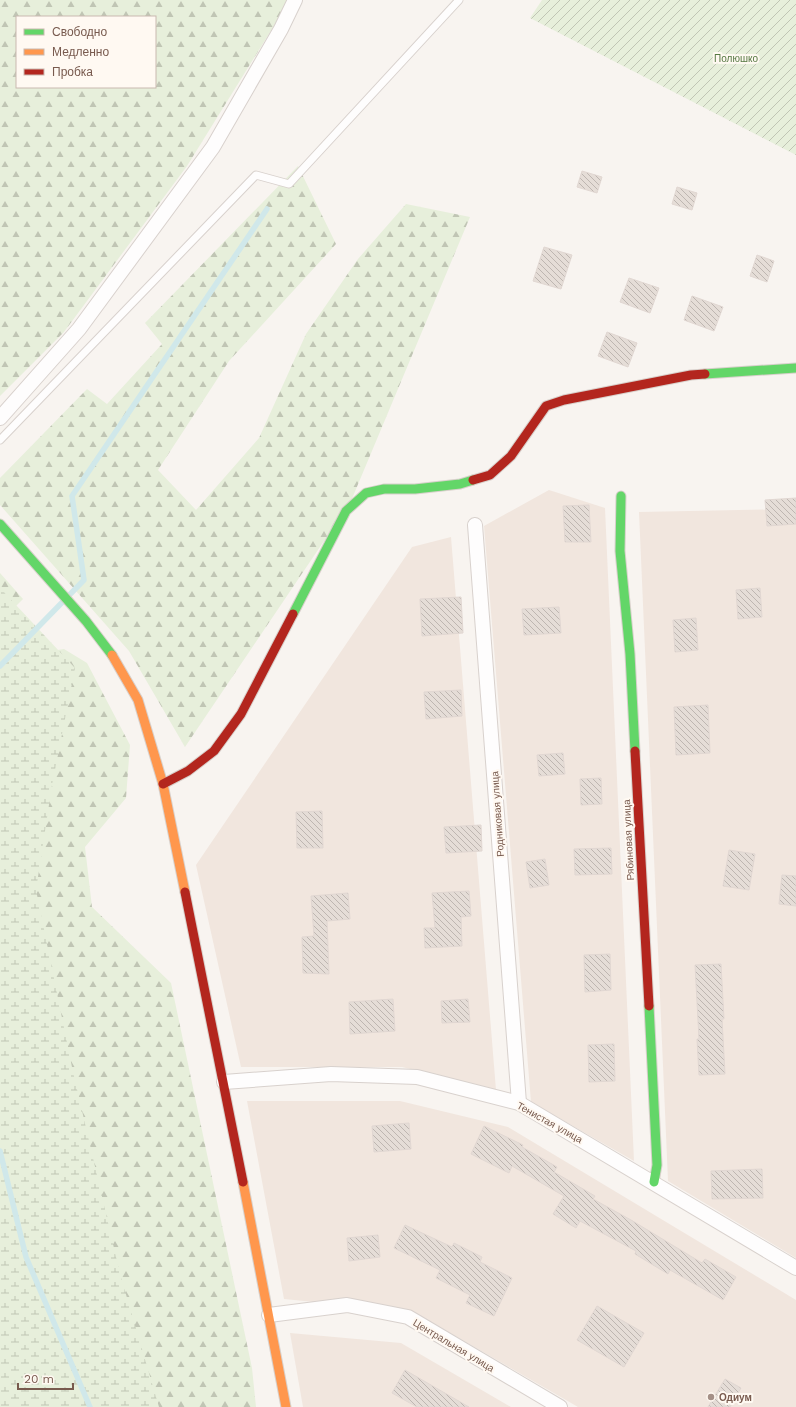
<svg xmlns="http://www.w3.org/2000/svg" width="796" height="1407" font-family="'Work Sans',sans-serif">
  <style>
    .residential { fill: #f1e6de }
    .forest { fill: url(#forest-firs); fill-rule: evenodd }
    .wetland { fill: url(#wetland-marsh) }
    .garden { fill: url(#garden-furrows) }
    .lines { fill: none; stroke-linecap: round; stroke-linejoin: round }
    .stream { stroke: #d0e8ea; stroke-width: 5.5 }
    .building { fill: url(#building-back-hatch); stroke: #e1d7d2 }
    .lane-casing { stroke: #d8d1cd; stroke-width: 9 }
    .street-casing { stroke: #d8d1cd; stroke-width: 16 }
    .fast-casing { stroke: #d8d0cb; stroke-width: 11 }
    .slow-casing { stroke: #d8d0cb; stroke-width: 11 }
    .jam-casing { stroke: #d8d0cb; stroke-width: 11 }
    .lane { stroke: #fefdfd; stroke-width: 7 }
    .street { stroke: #fefdfd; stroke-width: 14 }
    .fast { stroke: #63d668; stroke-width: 9 }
    .slow { stroke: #ff974d; stroke-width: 9 }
    .jam { stroke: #b3261e; stroke-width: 9 }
    .poi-dot { fill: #a59087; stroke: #fff9f2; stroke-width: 1.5 }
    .labels { text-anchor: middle; stroke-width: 4; stroke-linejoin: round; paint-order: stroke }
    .park-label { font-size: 10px; fill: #567842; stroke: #fff9f2 }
    .street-label { font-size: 10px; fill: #785a4e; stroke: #fff9f2 }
    .poi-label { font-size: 10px; font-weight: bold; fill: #785a4e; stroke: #fff9f2; text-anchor: start }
  </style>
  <defs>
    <pattern id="forest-firs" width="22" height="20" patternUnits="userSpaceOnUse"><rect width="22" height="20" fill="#e7efdb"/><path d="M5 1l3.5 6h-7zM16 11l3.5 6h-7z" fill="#c0c5b4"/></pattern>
    <pattern id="wetland-marsh" width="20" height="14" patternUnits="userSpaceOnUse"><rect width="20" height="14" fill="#e7efdb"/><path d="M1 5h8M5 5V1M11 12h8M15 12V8" fill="none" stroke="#c0c5b4"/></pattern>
    <pattern id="garden-furrows" width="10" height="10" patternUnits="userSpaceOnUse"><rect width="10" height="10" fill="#e7efdb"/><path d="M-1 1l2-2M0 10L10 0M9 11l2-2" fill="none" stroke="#c0c5b4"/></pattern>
    <pattern id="building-back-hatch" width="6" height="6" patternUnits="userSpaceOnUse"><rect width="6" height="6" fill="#e5ddd7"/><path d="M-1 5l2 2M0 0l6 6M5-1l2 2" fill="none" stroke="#beb6b1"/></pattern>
  </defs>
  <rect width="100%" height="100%" fill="#f8f4f0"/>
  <g class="residential">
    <polygon points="549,490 605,508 634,1161 531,1102 484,526"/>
    <polygon points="796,509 796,1258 668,1181 639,512"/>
    <polygon points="451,537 496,1090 402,1067 241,1067 196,865 412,547"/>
    <polygon points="247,1101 400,1101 508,1127 796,1300 796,1407 578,1407 414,1312 284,1299"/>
    <polygon points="290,1333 401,1343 511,1407 303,1407"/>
  </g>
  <g class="forest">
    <path d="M0,0H290L187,166L64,332L0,396ZM17,17H155V87H17Z"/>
    <polygon points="298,166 336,244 229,361 158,470 196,510 259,438 306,334 358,259 406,204 470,217 351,501 185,747 129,651 0,505 0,478 87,389 107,404 162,344 145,323"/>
    <polygon points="0,573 23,599 0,622"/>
    <polygon points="64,649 87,663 130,745 126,798 85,847 92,907 171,983 252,1368 256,1407 119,1407 0,677 19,656"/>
  </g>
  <polygon class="wetland" points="0,588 75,668 52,785 36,890 73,1072 120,1274 159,1407 0,1407"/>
  <polygon class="garden" points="542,0 796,0 796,155 530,18"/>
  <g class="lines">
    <g class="stream">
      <polyline points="0,666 84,580 72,496 267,209"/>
      <polyline points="0,1151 26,1257 90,1407"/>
    </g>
  </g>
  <g class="building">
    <polygon points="582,171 602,177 597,193 577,187"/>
    <polygon points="677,187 697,193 692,210 672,204"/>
    <polygon points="544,247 572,255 561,289 533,281"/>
    <polygon points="757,255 774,261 767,282 750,276"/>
    <polygon points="629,278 659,288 650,313 620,302"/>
    <polygon points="692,296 723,307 714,331 684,320"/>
    <polygon points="607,332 637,343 628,367 598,356"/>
    <polygon points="796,498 796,524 767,526 765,500"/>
    <polygon points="589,505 591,542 565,542 563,506"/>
    <polygon points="760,588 762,617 738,619 736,590"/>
    <polygon points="461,597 463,633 422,636 420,599"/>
    <polygon points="559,607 561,633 524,635 522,609"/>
    <polygon points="696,618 698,650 675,652 673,620"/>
    <polygon points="461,690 462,716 426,719 424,692"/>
    <polygon points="708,705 710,753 676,755 674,707"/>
    <polygon points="563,753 565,774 539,776 537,755"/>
    <polygon points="601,778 602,804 581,805 580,779"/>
    <polygon points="322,811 323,848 297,848 296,812"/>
    <polygon points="481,825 482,851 446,853 444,827"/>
    <polygon points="611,848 612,874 575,875 574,849"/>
    <polygon points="729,850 755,854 749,890 723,886"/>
    <polygon points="545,859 549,885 530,888 526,862"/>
    <polygon points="782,875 796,876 796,906 779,904"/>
    <polygon points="469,891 471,916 461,917 462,946 425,948 424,928 435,928 432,893"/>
    <polygon points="348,893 350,919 327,921 329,974 303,973 302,937 314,936 311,896"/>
    <polygon points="610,954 611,990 585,992 584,955"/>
    <polygon points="721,964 724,1019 722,1019 725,1074 699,1075 697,1039 699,1039 695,965"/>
    <polygon points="393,999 395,1031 350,1034 349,1002"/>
    <polygon points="468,999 470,1022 442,1023 441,1001"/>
    <polygon points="614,1044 615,1081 589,1082 588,1045"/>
    <polygon points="409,1123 411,1149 374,1152 372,1126"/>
    <polygon points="484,1126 523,1145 522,1147 557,1167 554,1172 595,1196 593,1199 631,1220 702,1263 705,1259 736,1277 723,1300 670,1270 668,1274 635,1254 636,1251 580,1221 576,1228 553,1214 564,1196 512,1166 509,1173 471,1154"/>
    <polygon points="762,1169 763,1198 712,1199 711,1171"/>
    <polygon points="405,1225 452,1247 454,1243 482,1257 480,1262 512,1278 494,1316 466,1303 470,1295 436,1278 440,1270 394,1248"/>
    <polygon points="378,1235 380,1257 349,1261 347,1238"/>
    <polygon points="597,1306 644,1333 624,1367 577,1340"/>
    <polygon points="405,1370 469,1407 417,1407 392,1393"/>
    <polygon points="725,1379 741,1388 730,1407 708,1407"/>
  </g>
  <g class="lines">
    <g class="lane-casing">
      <polyline id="lane" points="0,440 256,175 289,184 459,0"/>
    </g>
    <g class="street-casing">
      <g id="street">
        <polyline points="0,418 79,329 213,147 281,29 295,0"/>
        <polyline points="475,525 519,1103"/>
        <polyline points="224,1082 331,1074 417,1077 519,1103 796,1268"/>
        <polyline points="269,1315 347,1305 408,1317 560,1407"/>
      </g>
    </g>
    <g class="fast-casing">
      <g id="fast">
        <polyline points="705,374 796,368"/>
        <polyline points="621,496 620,551 630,654 635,751"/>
        <polyline points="0,524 86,621 112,655"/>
        <polyline points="293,614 346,511 366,493 384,489 415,489 460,484 473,480"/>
        <polyline points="649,1006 657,1165 654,1182"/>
      </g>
    </g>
    <g class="slow-casing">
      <g id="slow">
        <polyline points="112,655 138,700 163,784 185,892"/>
        <polyline points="243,1182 286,1407"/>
      </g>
    </g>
    <g class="jam-casing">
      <g id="jam">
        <polyline points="473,480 490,475 511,456 546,406 564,400 691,375 705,374"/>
        <polyline points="635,751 649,1006"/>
        <polyline points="163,784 188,771 214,751 241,714 293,614"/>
        <polyline points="185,892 243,1182"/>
      </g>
    </g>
    <use href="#lane" class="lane"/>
    <use href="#street" class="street"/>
    <use href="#fast" class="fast"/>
    <use href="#slow" class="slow"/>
    <use href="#jam" class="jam"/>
  </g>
  <circle class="poi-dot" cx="711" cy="1397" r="4"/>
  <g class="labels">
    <g class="park-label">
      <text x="736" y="62">Полюшко</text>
    </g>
    <g class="street-label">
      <text transform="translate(497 814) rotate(-94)" y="4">Родниковая улица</text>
      <text transform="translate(628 840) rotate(-93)" y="4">Рябиновая улица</text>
      <text transform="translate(550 1122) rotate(29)" y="4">Тенистая улица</text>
      <text transform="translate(454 1345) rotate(31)" y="4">Центральная улица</text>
    </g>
    <g class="poi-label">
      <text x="719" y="1401">Одиум</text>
    </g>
  </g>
  <rect x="16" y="16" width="140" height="72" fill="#fff9f2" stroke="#c9b9b0"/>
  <rect x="24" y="29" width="20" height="6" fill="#63d668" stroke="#c9b9b0"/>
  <text x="52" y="36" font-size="12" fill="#785a4e">Свободно</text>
  <rect x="24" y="49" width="20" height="6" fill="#ff974d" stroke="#c9b9b0"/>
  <text x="52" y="56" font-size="12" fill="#785a4e">Медленно</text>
  <rect x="24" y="69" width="20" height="6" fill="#b3261e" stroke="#c9b9b0"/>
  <text x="52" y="76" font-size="12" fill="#785a4e">Пробка</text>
  <path d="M18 1383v6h55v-6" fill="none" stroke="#785a4e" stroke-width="2"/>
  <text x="24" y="1383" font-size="12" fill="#785a4e" stroke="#fff9f2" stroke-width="3" paint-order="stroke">20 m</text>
</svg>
